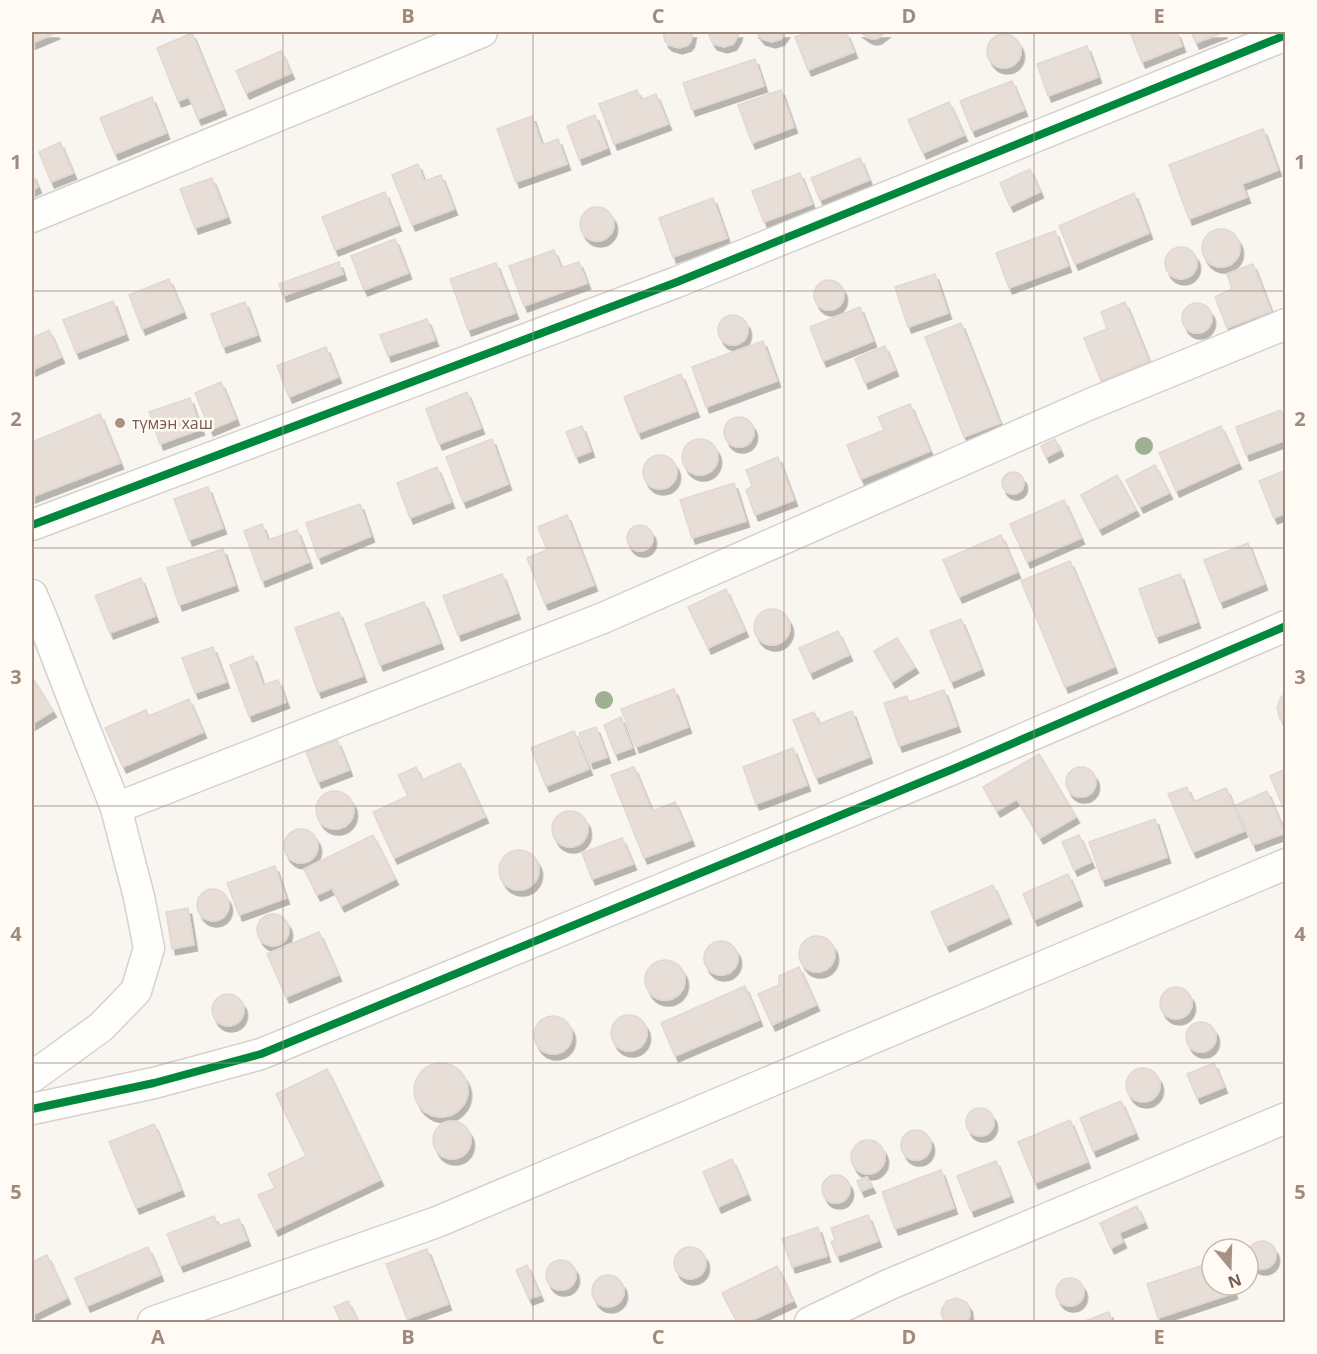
<svg xmlns="http://www.w3.org/2000/svg" width="1317" height="1354" font-family="'Open Sans',sans-serif">
  <style>
    .building { fill: #e6ded7; stroke: #e2d8d2; stroke-width: 1.5; filter: url(#shadow) }
    .lines { fill: none; stroke-linecap: round; stroke-linejoin: round }
    .street-casing { stroke: #d7d1cb; stroke-width: 33 }
    .street { stroke: #fefefd; stroke-width: 30 }
    .cycleway-casing { stroke: #fffaf3; stroke-width: 11 }
    .cycleway { stroke: #00873e; stroke-width: 8 }
    .tree { fill: #9eb190 }
    .grid { fill: none; stroke: #9f8a7d; stroke-width: 1.5; stroke-opacity: 0.55 }
    .poi-dot { fill: #a69286; stroke: #fffaf3; stroke-width: 2 }
    .labels { text-anchor: middle; stroke-width: 5; stroke-linejoin: round; paint-order: stroke }
    .poi-label { font-size: 16px; fill: #7a5c4d; stroke: #fffaf3; text-anchor: start }
    .neatline { fill: none; stroke: #9f8a7d; stroke-width: 2 }
    .grid-label { font-size: 20px; text-anchor: middle; font-weight: bold; fill: #9f8a7d }
  </style>
  <defs>
    <filter id="shadow"><feDropShadow dx="3.5" dy="6" stdDeviation="0" flood-color="#0004"/></filter>
  </defs>
  <rect width="100%" height="100%" fill="#f9f5f0"/>
  <g class="building">
    <polygon points="32,32 55,32 56,33 32,43"/>
    <polygon points="663,32 693,32 691,41 688,45 679,48 669,45 665,41"/>
    <polygon points="708,32 739,32 738,36 733,44 724,47 714,44 711,40"/>
    <polygon points="756,32 786,32 781,39 772,42 762,39"/>
    <polygon points="809,32 846,32 854,52 808,70 795,37"/>
    <polygon points="860,32 886,32 878,38 874,39 869,38"/>
    <polygon points="1130,32 1177,32 1182,46 1142,62"/>
    <polygon points="1191,32 1224,32 1196,43"/>
    <polygon points="192,33 223,109 198,119 189,97 178,101 157,48"/>
    <circle cx="1004" cy="51" r="17"/>
    <polygon points="1087,46 1098,77 1048,96 1037,64"/>
    <polygon points="281,51 291,73 246,93 236,71"/>
    <polygon points="755,59 764,86 692,110 683,83"/>
    <polygon points="1012,81 1024,110 972,131 960,101"/>
    <polygon points="637,90 641,100 656,94 668,124 614,144 599,104"/>
    <polygon points="781,90 794,127 752,143 738,105"/>
    <polygon points="152,97 166,133 115,154 100,118"/>
    <polygon points="949,102 964,135 923,153 908,120"/>
    <polygon points="595,115 607,148 579,159 567,126"/>
    <polygon points="532,116 542,145 558,139 567,164 516,182 497,129"/>
    <polygon points="1263,129 1278,170 1242,184 1247,197 1189,219 1169,165"/>
    <polygon points="60,142 73,173 51,182 39,152"/>
    <polygon points="860,158 869,180 820,200 811,178"/>
    <polygon points="418,164 424,181 441,175 454,209 412,225 392,175"/>
    <polygon points="1030,169 1040,192 1010,206 1000,183"/>
    <polygon points="32,173 38,187 32,190"/>
    <polygon points="800,173 812,204 764,222 752,191"/>
    <polygon points="212,178 227,217 195,228 180,189"/>
    <polygon points="385,192 398,225 335,250 322,217"/>
    <polygon points="1134,193 1149,233 1075,264 1059,226"/>
    <polygon points="713,198 727,238 673,257 659,218"/>
    <circle cx="597" cy="224" r="17"/>
    <circle cx="1221" cy="248" r="19"/>
    <polygon points="1055,231 1068,266 1009,288 996,253"/>
    <polygon points="395,239 408,273 364,290 351,256"/>
    <circle cx="1181" cy="263" r="16"/>
    <polygon points="554,250 561,268 579,262 587,283 524,306 509,266"/>
    <polygon points="339,262 343,274 283,296 279,284"/>
    <polygon points="496,263 515,313 468,330 450,279"/>
    <polygon points="1253,264 1271,311 1227,328 1215,297 1232,289 1227,274"/>
    <polygon points="935,274 948,313 908,327 895,287"/>
    <polygon points="169,279 183,312 142,329 129,295"/>
    <circle cx="829" cy="295" r="15"/>
    <polygon points="113,301 125,334 76,353 63,320"/>
    <polygon points="245,302 257,335 223,347 211,314"/>
    <polygon points="1125,302 1149,361 1101,381 1084,338 1107,329 1101,312"/>
    <circle cx="1197" cy="318" r="15"/>
    <polygon points="860,307 873,341 823,361 810,327"/>
    <circle cx="733" cy="330" r="15"/>
    <polygon points="427,319 435,340 388,356 380,335"/>
    <polygon points="961,323 1000,423 964,437 925,337"/>
    <polygon points="49,330 61,357 32,370 32,338"/>
    <polygon points="763,341 777,381 706,407 692,367"/>
    <polygon points="885,346 895,370 865,383 855,359"/>
    <polygon points="326,347 338,377 289,397 277,366"/>
    <polygon points="681,374 696,411 638,433 624,397"/>
    <polygon points="221,382 236,419 210,430 195,393"/>
    <polygon points="467,392 481,428 439,444 426,409"/>
    <polygon points="190,398 201,429 160,444 149,412"/>
    <polygon points="910,404 930,451 861,479 847,445 884,430 878,417"/>
    <polygon points="1281,410 1286,422 1286,440 1246,455 1236,427"/>
    <polygon points="100,414 120,463 32,497 32,442"/>
    <circle cx="739" cy="432" r="15"/>
    <polygon points="582,426 591,451 576,457 566,432"/>
    <polygon points="1221,426 1238,463 1176,491 1159,453"/>
    <polygon points="492,439 508,484 463,502 446,457"/>
    <polygon points="1055,439 1060,450 1046,457 1041,446"/>
    <circle cx="700" cy="457" r="18"/>
    <circle cx="660" cy="472" r="17"/>
    <polygon points="778,457 794,500 755,515 746,490 752,486 746,470"/>
    <polygon points="1155,465 1169,493 1140,507 1126,480"/>
    <polygon points="437,467 451,502 410,518 397,483"/>
    <polygon points="1286,470 1286,513 1274,518 1259,481"/>
    <circle cx="1013" cy="483" r="11"/>
    <polygon points="1117,475 1136,510 1099,529 1081,495"/>
    <polygon points="734,483 746,521 692,538 680,500"/>
    <polygon points="208,487 223,528 189,540 174,499"/>
    <polygon points="1064,500 1081,538 1027,562 1010,524"/>
    <polygon points="360,504 371,536 318,558 306,523"/>
    <polygon points="567,515 594,585 545,604 527,558 547,550 538,527"/>
    <polygon points="262,524 268,540 297,530 309,562 262,581 244,531"/>
    <circle cx="640" cy="538" r="13"/>
    <polygon points="1001,535 1017,572 959,597 943,560"/>
    <polygon points="1248,543 1264,584 1220,602 1204,560"/>
    <polygon points="223,549 235,585 179,605 167,568"/>
    <polygon points="1070,561 1114,667 1065,687 1021,581"/>
    <polygon points="502,574 517,613 458,635 443,596"/>
    <polygon points="1180,574 1197,622 1156,637 1139,589"/>
    <polygon points="141,578 155,616 110,633 95,596"/>
    <polygon points="726,589 745,631 708,648 688,607"/>
    <polygon points="424,602 440,643 380,665 365,624"/>
    <circle cx="772" cy="627" r="18"/>
    <polygon points="339,612 363,676 318,692 295,628"/>
    <polygon points="961,619 981,669 951,682 930,631"/>
    <polygon points="838,631 849,655 810,673 799,648"/>
    <polygon points="897,638 915,667 892,682 874,651"/>
    <polygon points="213,647 226,682 195,693 182,658"/>
    <polygon points="253,656 263,685 278,680 286,702 249,716 230,665"/>
    <polygon points="34,680 53,711 32,724 32,681"/>
    <polygon points="674,689 688,727 636,747 621,709"/>
    <polygon points="944,690 957,726 899,746 884,703 907,696 909,702"/>
    <polygon points="1285,694 1286,694 1286,723 1280,719 1277,708 1281,697"/>
    <polygon points="189,699 203,732 123,767 105,728 146,710 149,716"/>
    <polygon points="852,711 869,757 816,778 793,720 814,712 819,724"/>
    <polygon points="621,717 632,748 615,754 604,725"/>
    <polygon points="596,727 607,757 590,763 579,733"/>
    <polygon points="574,731 589,769 546,786 531,748"/>
    <polygon points="337,740 349,770 318,782 306,752"/>
    <polygon points="793,748 807,785 756,804 743,767"/>
    <polygon points="1039,754 1076,817 1040,838 1017,799 997,811 983,787"/>
    <polygon points="460,763 485,817 394,858 373,812 408,796 398,775 416,767 422,780"/>
    <circle cx="1081" cy="782" r="15"/>
    <polygon points="634,767 652,811 675,802 691,840 644,858 611,775"/>
    <polygon points="1286,769 1286,814 1270,776"/>
    <polygon points="1187,787 1193,802 1226,788 1244,831 1193,852 1168,794"/>
    <circle cx="335" cy="810" r="19"/>
    <polygon points="1267,791 1285,833 1253,845 1236,805"/>
    <circle cx="570" cy="829" r="18"/>
    <polygon points="1155,819 1167,857 1102,880 1089,842"/>
    <circle cx="301" cy="846" r="17"/>
    <polygon points="373,835 395,879 341,906 332,888 317,895 304,869"/>
    <polygon points="1079,835 1091,862 1074,870 1062,842"/>
    <polygon points="622,838 633,864 592,879 582,853"/>
    <circle cx="519" cy="870" r="20"/>
    <polygon points="275,866 286,898 239,915 227,883"/>
    <polygon points="1068,874 1079,900 1034,920 1023,894"/>
    <polygon points="993,885 1008,918 946,946 931,912"/>
    <circle cx="213" cy="905" r="16"/>
    <polygon points="188,908 194,945 172,949 166,912"/>
    <circle cx="273" cy="930" r="16"/>
    <polygon points="319,932 338,975 286,997 267,954"/>
    <circle cx="817" cy="954" r="18"/>
    <circle cx="721" cy="958" r="17"/>
    <circle cx="665" cy="980" r="20"/>
    <polygon points="799,967 816,1005 772,1025 758,994 779,985 779,976"/>
    <polygon points="745,986 759,1020 675,1056 661,1023"/>
    <circle cx="1176" cy="1003" r="16"/>
    <circle cx="228" cy="1010" r="16"/>
    <circle cx="629" cy="1033" r="18"/>
    <circle cx="553" cy="1035" r="19"/>
    <circle cx="1201" cy="1037" r="15"/>
    <polygon points="1214,1063 1224,1087 1197,1098 1187,1074"/>
    <circle cx="441" cy="1090" r="27"/>
    <circle cx="1143" cy="1085" r="17"/>
    <polygon points="327,1069 380,1180 275,1230 258,1195 275,1188 268,1174 306,1156 276,1094"/>
    <polygon points="1121,1101 1135,1133 1093,1151 1080,1118"/>
    <circle cx="980" cy="1122" r="14"/>
    <polygon points="1070,1120 1087,1162 1035,1183 1018,1142"/>
    <circle cx="452" cy="1140" r="19"/>
    <polygon points="154,1124 181,1190 136,1208 109,1142"/>
    <circle cx="916" cy="1145" r="15"/>
    <circle cx="868" cy="1157" r="17"/>
    <polygon points="732,1159 747,1194 718,1207 703,1172"/>
    <polygon points="996,1161 1010,1196 971,1211 957,1176"/>
    <polygon points="941,1170 954,1208 895,1229 882,1192"/>
    <circle cx="836" cy="1189" r="14"/>
    <polygon points="867,1177 872,1187 861,1191 857,1181"/>
    <polygon points="1137,1206 1144,1222 1119,1233 1123,1242 1111,1248 1100,1223"/>
    <polygon points="868,1215 878,1241 837,1256 831,1242 835,1240 831,1228"/>
    <polygon points="214,1216 218,1226 239,1219 247,1240 180,1266 167,1234"/>
    <polygon points="818,1227 827,1256 792,1267 782,1239"/>
    <circle cx="1262" cy="1255" r="14"/>
    <polygon points="148,1247 160,1275 87,1306 75,1278"/>
    <circle cx="690" cy="1263" r="16"/>
    <polygon points="427,1249 448,1304 407,1319 386,1264"/>
    <polygon points="47,1255 67,1298 32,1315 32,1262"/>
    <circle cx="561" cy="1275" r="15"/>
    <polygon points="1212,1262 1212,1285 1232,1285 1234,1293 1158,1318 1147,1284"/>
    <polygon points="527,1265 540,1295 529,1299 516,1270"/>
    <polygon points="777,1266 793,1301 748,1322 737,1322 722,1293"/>
    <circle cx="608" cy="1291" r="16"/>
    <circle cx="1070" cy="1292" r="14"/>
    <polygon points="957,1298 966,1302 969,1306 970,1316 968,1321 966,1322 945,1322 941,1314 942,1308 947,1301"/>
    <polygon points="348,1301 358,1322 341,1322 334,1307"/>
    <polygon points="1109,1312 1112,1322 1082,1322"/>
  </g>
  <g class="lines">
    <g class="street-casing">
      <g id="street">
        <polyline points="32,217 482,32"/>
        <polyline points="32,525 677,282 1286,35"/>
        <polyline points="32,595 43,621 76,707 116,808 139,897 149,948 136,991 101,1027 32,1077"/>
        <polyline points="116,808 603,618 1088,405 1286,324"/>
        <polyline points="32,1109 154,1083 261,1054 953,769 1286,626"/>
        <polyline points="153,1322 437,1222 1286,864"/>
        <polyline points="810,1322 888,1285 1286,1118"/>
      </g>
    </g>
    <use href="#street" class="street"/>
    <g class="cycleway-casing">
      <g id="cycleway">
        <polyline points="32,525 677,282 1286,35"/>
        <polyline points="32,1109 154,1083 261,1054 953,769 1286,626"/>
      </g>
    </g>
    <use href="#cycleway" class="cycleway"/>
  </g>
  <g class="tree">
    <circle cx="1144" cy="446" r="9"/>
    <circle cx="604" cy="700" r="9"/>
  </g>
  <path class="grid" d="M283,32V1322M533,32V1322M784,32V1322M1034,32V1322M32,291H1286M32,548H1286M32,806H1286M32,1063H1286"/>
  <circle class="poi-dot" cx="120" cy="423" r="6"/>
  <g class="labels">
    <g class="poi-label">
      <text x="132" y="429">түмэн хаш</text>
    </g>
  </g>
  <rect width="1317" height="1354" fill="none" stroke="#fffaf3" stroke-width="66"/>
  <g transform="translate(1230 1267) rotate(161)"><circle r="28" fill="#fffaf3" stroke="#cabbb1" stroke-width="1.5"/>
  <path d="M0-4.5L10 22L0 15L-10 22Z" fill="#a69286"/>
  <text y="-9" font-size="16" font-weight="bold" text-anchor="middle" fill="#7a5c4d">N</text>
  </g>
  <rect x="33" y="33" width="1251" height="1288" class="neatline"/>
  <g class="grid-label">
    <text x="158" y="23">A</text>
    <text x="408" y="23">B</text>
    <text x="658" y="23">C</text>
    <text x="909" y="23">D</text>
    <text x="1159" y="23">E</text>
    <text x="16" y="169">1</text>
    <text x="1300" y="169">1</text>
    <text x="16" y="426">2</text>
    <text x="1300" y="426">2</text>
    <text x="16" y="684">3</text>
    <text x="1300" y="684">3</text>
    <text x="16" y="941">4</text>
    <text x="1300" y="941">4</text>
    <text x="16" y="1199">5</text>
    <text x="1300" y="1199">5</text>
    <text x="158" y="1344">A</text>
    <text x="408" y="1344">B</text>
    <text x="658" y="1344">C</text>
    <text x="909" y="1344">D</text>
    <text x="1159" y="1344">E</text>
  </g>
</svg>
